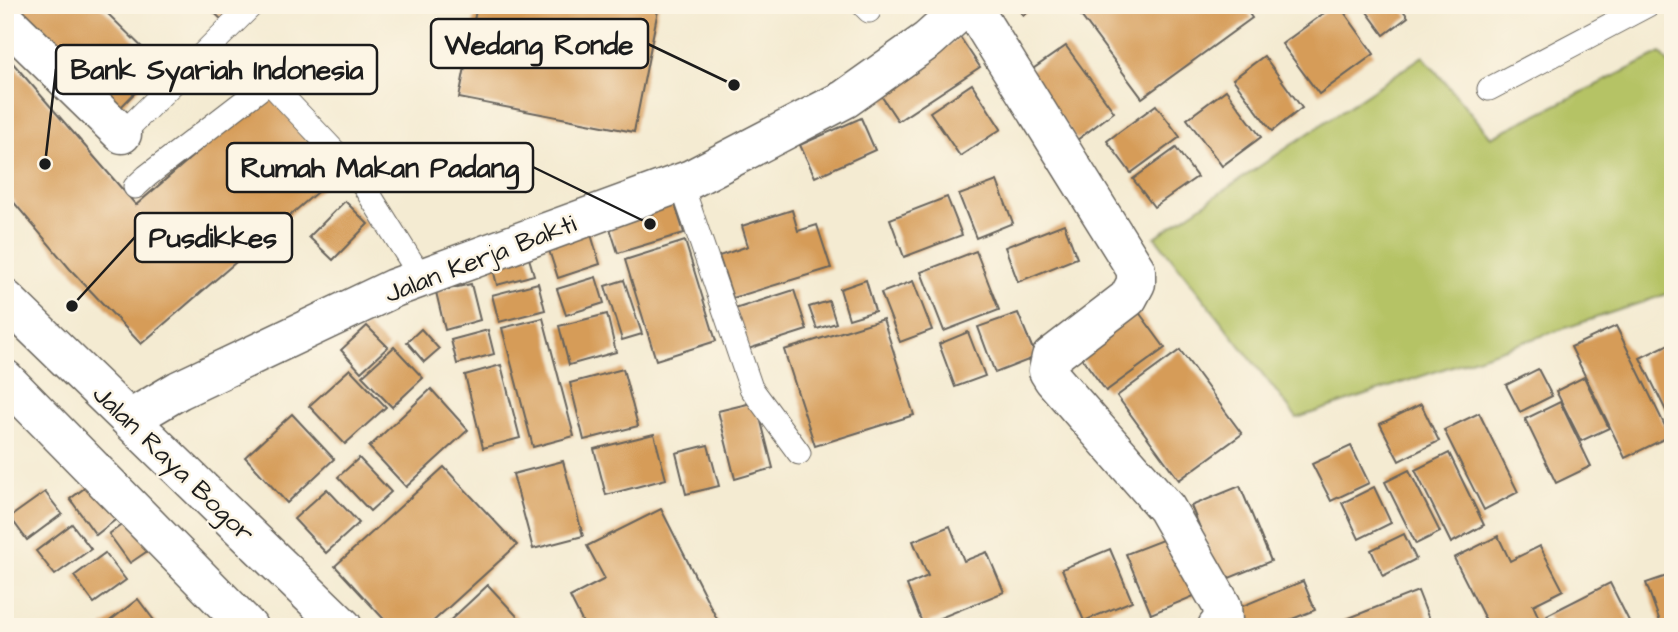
<svg xmlns="http://www.w3.org/2000/svg" width="1678" height="632" font-family="'Architects Daughter',sans-serif">
  <style>
    .green { fill: #b5c365; stroke: #687040; stroke-width: 2 }
    .building { fill: #d69c59 }
    .lines { fill: none; stroke-linecap: round; stroke-linejoin: round }
    .lane-casing { stroke: #68645c; stroke-width: 25 }
    .street-casing { stroke: #68645c; stroke-width: 41 }
    .secondary-casing { stroke: #68645c; stroke-width: 41 }
    .highway-casing { stroke: #68645c; stroke-width: 41 }
    .lane { stroke: #fff; stroke-width: 23 }
    .street { stroke: #fff; stroke-width: 38 }
    .secondary { stroke: #fff; stroke-width: 38 }
    .highway { stroke: #fff; stroke-width: 38 }
    .labels { text-anchor: middle; stroke-width: 5; stroke-linejoin: round; paint-order: stroke }
    .street-label { font-size: 26px; fill: #1c1c1c; stroke: #fcf5e5 }
    .leader { fill: none; stroke: #1c1c1c; stroke-width: 2.5 }
    .callout-dot { fill: #1c1c1c; stroke: #fcf5e5; stroke-width: 2.5 }
    .callout { fill: #fcf5e5; stroke: #1c1c1c; stroke-width: 2.5 }
    .callout-label { font-size: 28px; text-anchor: middle; font-weight: bold; fill: #1c1c1c }
  </style>
  <rect width="100%" height="100%" fill="#fcf5e5"/>
  <filter id="ink" filterUnits="userSpaceOnUse"><feTurbulence type="fractalNoise" baseFrequency=".0143" numOctaves="2"/><feDisplacementMap in="SourceGraphic" scale="14" xChannelSelector="R" yChannelSelector="G"/><feConvolveMatrix kernelMatrix="1 2 1 2 8 2 1 2 1" color-interpolation-filters="sRGB"/></filter>
  <filter id="wash" filterUnits="userSpaceOnUse"><feTurbulence type="fractalNoise" baseFrequency=".00686" numOctaves="4" result="noise"/><feDisplacementMap in="SourceGraphic" scale="28" xChannelSelector="R" yChannelSelector="G"/><feGaussianBlur stdDeviation="1.57" result="paint"/><feColorMatrix in="noise" values="0 0 0 0 0 0 0 0 0 0 0 0 0 0 0 0 0 1.4 0 .05"/><feComposite in="paint" operator="in"/></filter>
  <g filter="url(#wash)">
    <rect width="100%" height="100%" fill="#f4ebd2"/>
    <polygon class="green" points="1661,53 1673,70 1673,292 1297,418 1155,237 1423,56 1491,137"/>
    <g id="blocks">
      <g class="building">
        <polygon points="5,5 99,5 161,66 114,114"/>
        <polygon points="206,5 235,5 221,19"/>
        <polygon points="477,5 659,5 634,132 459,98"/>
        <polygon points="1015,5 1036,5 1023,15"/>
        <polygon points="1073,5 1243,5 1252,18 1142,98"/>
        <polygon points="1335,5 1339,5 1374,54 1319,94 1282,44"/>
        <polygon points="1362,5 1399,5 1408,17 1384,35"/>
        <polygon points="960,37 980,67 898,121 878,91"/>
        <polygon points="1066,46 1114,112 1077,140 1027,73"/>
        <polygon points="5,54 136,205 267,92 338,174 141,344 70,269 5,192"/>
        <polygon points="1264,56 1302,108 1272,131 1233,79"/>
        <polygon points="972,84 1001,129 960,156 930,112"/>
        <polygon points="1226,90 1261,137 1222,166 1187,119"/>
        <polygon points="1156,105 1180,137 1131,173 1107,141"/>
        <polygon points="861,118 875,150 815,177 800,145"/>
        <polygon points="1176,148 1197,177 1154,207 1133,179"/>
        <polygon points="997,181 1013,223 976,238 959,195"/>
        <polygon points="947,197 962,235 904,257 890,219"/>
        <polygon points="345,201 368,224 333,260 309,237"/>
        <polygon points="675,204 684,233 618,253 609,225"/>
        <polygon points="792,210 798,231 817,225 831,268 733,298 719,256 748,246 742,226"/>
        <polygon points="1064,224 1077,258 1018,282 1005,247"/>
        <polygon points="590,231 600,264 558,278 547,244"/>
        <polygon points="685,241 716,341 656,360 625,260"/>
        <polygon points="976,251 999,310 944,331 921,272"/>
        <polygon points="528,255 534,275 497,285 492,265"/>
        <polygon points="596,277 604,303 566,315 557,289"/>
        <polygon points="624,280 642,334 622,340 605,286"/>
        <polygon points="866,280 875,311 849,319 840,289"/>
        <polygon points="913,281 932,330 900,342 881,293"/>
        <polygon points="538,283 545,310 499,322 492,295"/>
        <polygon points="471,284 480,320 445,330 436,292"/>
        <polygon points="794,290 807,330 748,349 735,309"/>
        <polygon points="829,301 836,323 817,329 809,307"/>
        <polygon points="1138,311 1165,348 1106,391 1079,354"/>
        <polygon points="1018,313 1036,357 995,373 978,327"/>
        <polygon points="607,314 616,352 569,365 559,326"/>
        <polygon points="543,318 574,436 533,447 502,328"/>
        <polygon points="883,319 914,415 815,446 784,350"/>
        <polygon points="367,326 388,347 361,372 341,350"/>
        <polygon points="1616,326 1670,436 1625,458 1571,347"/>
        <polygon points="421,329 439,349 424,362 407,342"/>
        <polygon points="488,330 494,354 457,364 451,340"/>
        <polygon points="968,332 985,376 955,387 939,344"/>
        <polygon points="1673,342 1673,425 1640,358"/>
        <polygon points="394,347 423,378 392,407 362,376"/>
        <polygon points="1180,350 1242,434 1179,480 1117,396"/>
        <polygon points="501,365 520,438 483,448 465,375"/>
        <polygon points="350,369 386,407 345,444 309,406"/>
        <polygon points="623,369 638,426 584,440 570,383"/>
        <polygon points="1538,369 1552,396 1520,412 1506,385"/>
        <polygon points="1584,377 1609,428 1581,441 1556,391"/>
        <polygon points="431,389 468,430 406,487 369,447"/>
        <polygon points="756,402 773,468 735,479 718,411"/>
        <polygon points="1560,402 1591,466 1556,483 1525,419"/>
        <polygon points="1421,404 1439,441 1399,461 1380,424"/>
        <polygon points="1479,413 1518,492 1484,510 1444,430"/>
        <polygon points="292,414 334,459 287,503 245,457"/>
        <polygon points="654,434 666,479 606,495 594,449"/>
        <polygon points="708,445 719,486 686,494 676,453"/>
        <polygon points="1351,446 1369,483 1331,501 1312,464"/>
        <polygon points="1449,453 1484,525 1451,543 1415,470"/>
        <polygon points="359,458 391,492 370,511 338,477"/>
        <polygon points="563,461 583,536 533,549 513,474"/>
        <polygon points="444,467 517,545 427,627 391,627 335,566"/>
        <polygon points="1409,470 1440,532 1416,544 1385,482"/>
        <polygon points="98,478 124,513 96,535 70,499"/>
        <polygon points="1240,486 1271,561 1222,581 1191,506"/>
        <polygon points="1374,487 1391,523 1359,539 1342,503"/>
        <polygon points="327,489 359,523 326,553 294,519"/>
        <polygon points="45,492 62,514 27,540 10,517"/>
        <polygon points="661,509 721,627 585,627 570,597 605,579 587,546"/>
        <polygon points="130,519 152,548 130,563 109,534"/>
        <polygon points="72,524 91,549 55,575 36,551"/>
        <polygon points="950,526 964,561 987,552 1004,592 923,625 907,585 928,576 913,541"/>
        <polygon points="1404,534 1416,559 1383,576 1371,550"/>
        <polygon points="1498,536 1510,561 1540,546 1563,590 1533,605 1543,627 1489,627 1454,558"/>
        <polygon points="1170,537 1194,596 1151,614 1126,554"/>
        <polygon points="1110,549 1132,601 1084,621 1062,569"/>
        <polygon points="105,553 126,580 94,603 74,576"/>
        <polygon points="1673,574 1673,627 1662,627 1646,583"/>
        <polygon points="1303,581 1315,610 1272,627 1240,627 1233,610"/>
        <polygon points="1610,583 1632,627 1553,627 1547,615"/>
        <polygon points="488,585 527,627 443,627"/>
        <polygon points="1418,591 1432,627 1326,627"/>
        <polygon points="138,599 159,627 102,627"/>
      </g>
    </g>
  </g>
  <g filter="url(#ink)">
    <use href="#blocks" fill-opacity="0" stroke="#68645c" stroke-width="2"/>
    <g class="lines">
      <g class="lane-casing">
        <g id="lane">
          <polyline points="863,5 869,11"/>
          <polyline points="1489,89 1648,5"/>
          <polyline points="122,134 252,5"/>
          <polyline points="681,183 751,388 799,453"/>
          <polyline points="135,187 147,176 269,82 357,175 421,277"/>
        </g>
      </g>
      <g class="street-casing">
        <g id="street">
          <polyline points="971,5 1136,270 1136,283 1128,298 1051,357 1048,371 1053,379 1166,508 1222,606 1223,621 1217,627"/>
          <polyline points="5,20 122,134"/>
        </g>
      </g>
      <g class="secondary-casing">
        <polyline id="secondary" points="130,419 179,390 394,288 691,179 845,99 928,40 967,5"/>
      </g>
      <g class="highway-casing">
        <g id="highway">
          <polyline points="5,299 343,627"/>
          <polyline points="5,379 248,627"/>
        </g>
      </g>
      <use href="#lane" class="lane"/>
      <use href="#street" class="street"/>
      <use href="#secondary" class="secondary"/>
      <use href="#highway" class="highway"/>
    </g>
  </g>
  <g class="labels">
    <g class="street-label">
      <text transform="translate(480 258) rotate(-21)" y="9">Jalan Kerja Bakti</text>
      <text transform="translate(174 463) rotate(44)" y="9">Jalan Raya Bogor</text>
    </g>
  </g>
  <path class="leader" d="M734 85L648 44M45 164L56 69M650 224L533 167M72 306L135 237"/>
  <g class="callout-dot">
    <circle cx="734" cy="85" r="7"/>
    <circle cx="45" cy="164" r="7"/>
    <circle cx="650" cy="224" r="7"/>
    <circle cx="72" cy="306" r="7"/>
  </g>
  <g class="callout">
    <rect x="431" y="19" width="217" height="49" rx="7"/>
    <rect x="56" y="45" width="321" height="49" rx="7"/>
    <rect x="227" y="143" width="306" height="49" rx="7"/>
    <rect x="135" y="213" width="157" height="49" rx="7"/>
  </g>
  <g class="callout-label">
    <text x="539" y="54">Wedang Ronde</text>
    <text x="217" y="79">Bank Syariah Indonesia</text>
    <text x="380" y="177">Rumah Makan Padang</text>
    <text x="213" y="247">Pusdikkes</text>
  </g>
  <rect width="1678" height="632" fill="none" stroke="#fcf5e5" stroke-width="28"/>
</svg>
